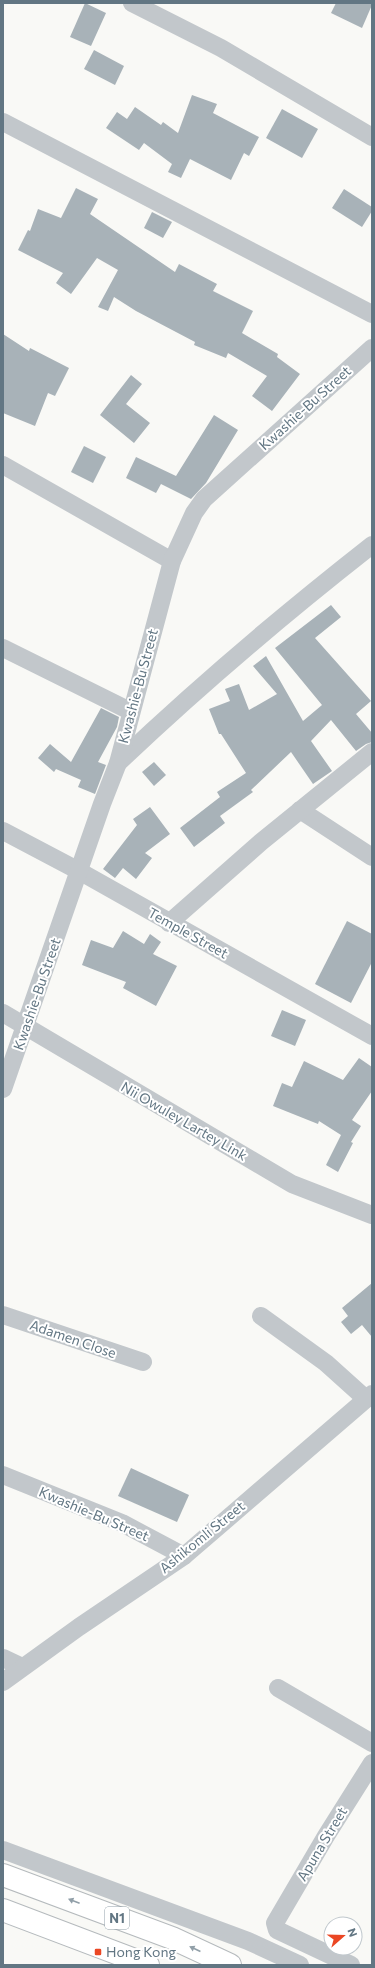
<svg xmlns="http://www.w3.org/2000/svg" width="375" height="1968" font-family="Commissioner,sans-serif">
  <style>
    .building { fill: #a8b2b8 }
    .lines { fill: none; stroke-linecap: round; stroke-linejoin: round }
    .highway-casing { stroke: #b5babd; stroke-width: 24 }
    .minor { stroke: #c2c7cb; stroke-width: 18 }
    .highway { stroke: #fff; stroke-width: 22 }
    .oneway { fill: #919fa8 }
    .poi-dot { fill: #eb4724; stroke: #fff; stroke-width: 1.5 }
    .labels { text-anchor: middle; stroke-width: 4; stroke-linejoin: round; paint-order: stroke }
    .shield { fill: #fff; stroke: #919fa8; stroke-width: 1 }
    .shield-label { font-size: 13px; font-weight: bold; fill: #627683 }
    .street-label { font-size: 14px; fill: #627683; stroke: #fff }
    .poi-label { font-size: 14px; fill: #627683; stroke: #fff; text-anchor: start }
  </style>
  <rect width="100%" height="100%" fill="#f9f9f6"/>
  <g class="building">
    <polygon points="85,3 106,13 91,46 70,37"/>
    <polygon points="336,3 372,3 372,5 362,28 331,13"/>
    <polygon points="94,50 124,66 115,85 84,69"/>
    <polygon points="192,95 217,104 213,113 259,137 249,156 244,153 231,180 190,159 181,178 168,172 172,164 144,143 139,150 106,128 117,112 127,119 135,107 161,125 163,122 178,133"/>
    <polygon points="282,109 318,129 302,158 266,138"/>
    <polygon points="76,188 98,199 90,214 175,272 179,264 217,284 213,291 253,311 242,333 278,354 277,357 300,374 272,411 252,396 267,376 228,353 226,358 194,345 195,342 136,311 114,297 108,311 98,307 118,270 97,258 71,294 56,283 63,273 18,250 28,230 30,231 38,209 61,218"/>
    <polygon points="344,189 372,207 372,211 362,227 332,208"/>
    <polygon points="152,212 172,222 163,238 144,228"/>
    <polygon points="3,334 29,351 30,348 69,368 55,396 48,393 35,426 3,413"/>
    <polygon points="131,375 142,384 126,404 150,423 134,443 100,415"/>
    <polygon points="214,415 238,430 206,483 191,499 161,484 156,493 126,478 136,457 176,476"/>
    <polygon points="84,446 106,457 93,483 71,472"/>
    <polygon points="331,605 341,617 315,638 371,701 356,714 372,733 372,742 366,744 356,751 331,720 311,741 332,771 313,784 291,752 251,790 253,792 220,816 225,823 194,847 180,828 220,797 217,792 246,773 221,734 219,734 209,709 230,701 225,689 239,684 249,710 277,694 253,666 266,656 303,721 322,705 275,648"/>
    <polygon points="101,708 119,717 117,727 98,762 106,765 95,794 78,787 81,780 56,769 54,772 38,758 50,744 71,762"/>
    <polygon points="154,762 166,775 154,786 142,772"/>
    <polygon points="150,807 170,834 145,853 152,858 136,879 123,868 115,878 103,869 137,825 133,819"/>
    <polygon points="347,921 372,934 372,962 351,1003 315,984"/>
    <polygon points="123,931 144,944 150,934 161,942 153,954 177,966 156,1006 123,988 126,982 82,965 91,940 113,948"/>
    <polygon points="282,1010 306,1020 295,1046 271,1036"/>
    <polygon points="359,1058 372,1067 372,1091 352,1120 361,1126 351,1142 353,1143 338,1172 326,1165 341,1135 319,1121 318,1124 273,1106 282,1083 292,1087 304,1061 343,1080"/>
    <polygon points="372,1283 372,1337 362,1325 351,1334 341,1322 348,1316 342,1308"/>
    <polygon points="131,1468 189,1495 177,1522 118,1496"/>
  </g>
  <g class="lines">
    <g class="highway-casing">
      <g id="highway">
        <polyline points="3,1875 172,1938 230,1965"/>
        <polyline points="3,1910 148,1965"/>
      </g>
    </g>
    <g class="minor">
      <polyline points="132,3 221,48 372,137"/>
      <polyline points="3,122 372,314"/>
      <polyline points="3,465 172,561"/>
      <polyline points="3,648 130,711"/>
      <path d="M118,763C199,686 284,614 372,545"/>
      <polyline points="300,810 372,857"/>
      <polyline points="3,831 79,871 372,1036"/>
      <polyline points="169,923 261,842 372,752"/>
      <polyline points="3,1013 292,1184 372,1215"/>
      <polyline points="3,1089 102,804 118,763 172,561 194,513 204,499 372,348"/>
      <polyline points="3,1315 143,1362"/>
      <polyline points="261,1316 326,1363 366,1399"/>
      <polyline points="3,1475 122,1523 184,1556"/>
      <polyline points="3,1658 22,1667"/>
      <polyline points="3,1682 79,1627 184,1556 372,1394"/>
      <polyline points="278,1688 372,1743"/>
      <polyline points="3,1850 248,1941 300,1965"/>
      <polyline points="351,1965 277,1930 275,1923 326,1836 372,1763"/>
    </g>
    <use href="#highway" class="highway"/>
  </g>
  <defs><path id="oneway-solid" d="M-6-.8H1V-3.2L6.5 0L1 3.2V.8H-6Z"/></defs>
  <g class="oneway">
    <use href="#oneway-solid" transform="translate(74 1901) rotate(-159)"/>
    <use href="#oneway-solid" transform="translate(195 1949) rotate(-155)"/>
  </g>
  <rect class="poi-dot" x="94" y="1948" width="8" height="8" rx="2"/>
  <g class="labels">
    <rect class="shield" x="105" y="1907" width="24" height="22" rx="3"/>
    <g class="shield-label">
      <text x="117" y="1923">N1</text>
    </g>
    <g class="street-label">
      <text transform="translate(305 408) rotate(-42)" y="5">Kwashie-Bu Street</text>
      <text transform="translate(138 686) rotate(-75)" y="5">Kwashie-Bu Street</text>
      <text transform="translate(188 933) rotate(29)" y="5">Temple Street</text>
      <text transform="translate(37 994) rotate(-71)" y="5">Kwashie-Bu Street</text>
      <text transform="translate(184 1121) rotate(30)" y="5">Nii Owuley Lartey Link</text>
      <text transform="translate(73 1339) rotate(19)" y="5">Adamen Close</text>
      <text transform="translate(94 1514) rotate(23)" y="5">Kwashie-Bu Street</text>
      <text transform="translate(202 1537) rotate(-39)" y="5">Ashikomli Street</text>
      <text transform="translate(322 1844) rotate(-59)" y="5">Apuna Street</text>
    </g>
    <g class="poi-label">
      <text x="106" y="1957">Hong Kong</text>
    </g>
  </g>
  <rect width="375" height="1968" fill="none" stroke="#627683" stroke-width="8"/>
  <g transform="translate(343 1936) rotate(70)"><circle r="19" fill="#ffffff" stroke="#c0c8cd"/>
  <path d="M0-3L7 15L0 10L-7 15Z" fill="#eb4724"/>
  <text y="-6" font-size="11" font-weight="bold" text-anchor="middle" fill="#627683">N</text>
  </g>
</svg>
